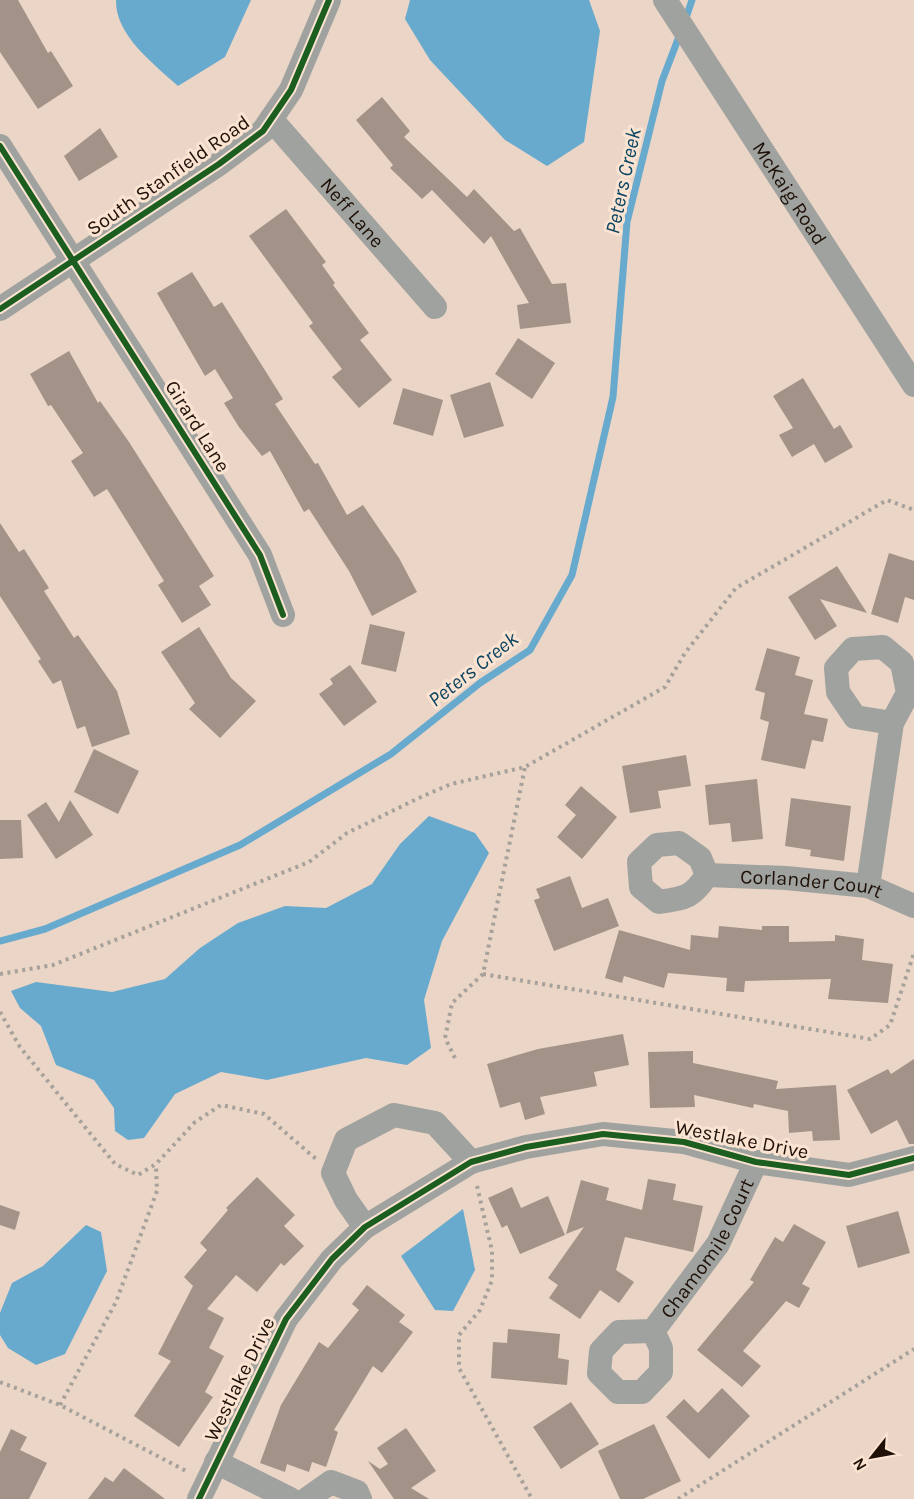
<svg xmlns="http://www.w3.org/2000/svg" width="914" height="1499" font-family="Karla,sans-serif">
  <style>
    .water { fill: #68aace }
    .lines { fill: none; stroke-linecap: round; stroke-linejoin: round }
    .stream { stroke: #68aace; stroke-width: 7 }
    .building { fill: #a39288 }
    .path { stroke: #a6a19a; stroke-width: 4; stroke-dasharray: 3 4.5; stroke-linecap: butt }
    .minor { stroke: #9fa29e; stroke-width: 24 }
    .cycleway-casing { stroke: #fbe3d2; stroke-width: 10 }
    .cycleway { stroke: #1b5e20; stroke-width: 6 }
    .labels { text-anchor: middle; stroke-width: 6; stroke-linejoin: round; paint-order: stroke }
    .street-label { font-size: 20px; fill: #1f1108; stroke: #fbe3d2 }
    .water-label { font-size: 21px; font-style: italic; fill: #0b4461; stroke: #fbe3d2 }
  </style>
  <rect width="100%" height="100%" fill="#ead5c6"/>
  <g class="water">
    <path d="M116,0H251L225,57L178,86C154,64 115,35 116,0Z"/>
    <polygon points="410,0 589,0 600,31 584,142 547,166 505,140 430,60 405,19"/>
    <polygon points="429,816 475,833 489,853 442,941 424,1000 431,1048 407,1065 366,1058 267,1080 221,1072 175,1094 144,1138 128,1140 115,1131 114,1108 94,1080 56,1065 41,1026 20,1008 11,991 36,982 112,992 165,979 200,948 238,923 285,906 326,908 372,884 400,844"/>
    <polygon points="463,1209 475,1270 453,1311 435,1310 401,1256"/>
    <polygon points="86,1225 101,1232 107,1271 65,1354 36,1365 8,1348 0,1335 0,1313 12,1283 43,1266"/>
  </g>
  <g class="lines">
    <g class="stream">
      <polyline points="685,21 692,0"/>
      <polyline points="0,941 45,929 240,845 391,754 480,683 530,650 572,575 613,397 627,222 662,81 680,34"/>
    </g>
  </g>
  <g class="building">
    <polygon points="0,0 18,0 48,53 51,51 73,86 38,109 0,52"/>
    <polygon points="382,97 410,131 404,137 467,197 474,189 514,231 520,228 552,284 566,283 571,323 520,329 517,305 529,303 491,236 484,244 432,190 422,199 390,168 393,165 356,120"/>
    <polygon points="100,128 118,157 79,181 64,156"/>
    <polygon points="286,209 326,262 322,265 335,283 333,285 369,333 360,340 392,380 359,408 332,377 342,369 309,326 313,323 249,236"/>
    <polygon points="192,272 214,307 222,302 256,356 283,399 275,404 315,464 318,463 347,515 363,505 399,558 417,592 372,616 349,571 309,509 304,512 270,451 262,456 239,427 224,403 233,398 215,369 205,376 157,293"/>
    <polygon points="518,338 555,363 532,399 495,374"/>
    <polygon points="69,351 98,403 100,401 129,442 214,576 199,586 211,605 182,623 158,585 164,581 107,489 94,497 71,461 83,453 51,405 48,406 30,374"/>
    <polygon points="803,378 834,429 840,425 853,447 825,463 814,444 792,457 779,435 793,428 773,396"/>
    <polygon points="490,382 504,426 464,438 450,395"/>
    <polygon points="403,388 443,400 433,436 393,424"/>
    <polygon points="0,523 19,552 24,549 49,588 44,591 74,638 78,635 117,691 130,734 92,747 85,726 77,729 61,680 53,684 38,661 41,659 0,596"/>
    <polygon points="889,553 914,561 914,600 905,597 898,623 871,614"/>
    <polygon points="837,566 867,613 820,599 837,626 815,640 788,597"/>
    <polygon points="370,624 405,632 396,672 361,664"/>
    <polygon points="199,627 231,678 256,701 220,738 189,709 195,703 161,652"/>
    <polygon points="767,648 800,657 795,675 813,680 804,714 828,719 823,742 812,740 805,769 761,760 769,722 760,719 765,693 755,690"/>
    <polygon points="350,665 377,702 344,726 319,694 333,684 330,679"/>
    <polygon points="94,749 139,771 118,814 74,792"/>
    <polygon points="686,755 691,786 658,791 661,808 630,813 622,766"/>
    <polygon points="757,779 763,839 732,842 730,823 709,825 705,785"/>
    <polygon points="581,786 617,817 582,859 557,837 576,815 565,805"/>
    <polygon points="791,798 851,806 844,861 810,856 811,850 785,846"/>
    <polygon points="70,800 93,835 56,859 27,815 46,802 59,822"/>
    <polygon points="0,820 21,820 23,858 0,859"/>
    <polygon points="570,876 582,908 608,898 619,926 554,951 534,900 540,898 536,889"/>
    <polygon points="719,926 762,930 762,926 789,926 789,942 835,941 835,935 864,939 862,960 893,964 888,1003 828,999 831,979 745,981 744,992 726,991 727,978 668,973 664,988 624,976 622,983 605,978 619,930 690,950 691,935 718,938"/>
    <polygon points="623,1034 629,1065 594,1072 597,1086 540,1097 545,1114 525,1120 520,1102 500,1108 487,1064 538,1049"/>
    <polygon points="693,1051 693,1063 778,1081 776,1089 836,1085 840,1140 813,1141 812,1131 789,1133 788,1111 754,1104 753,1108 694,1095 695,1107 650,1108 648,1052"/>
    <polygon points="914,1059 914,1144 909,1144 897,1120 871,1134 847,1090 888,1069 891,1074"/>
    <polygon points="257,1177 295,1215 284,1226 304,1246 284,1266 281,1263 257,1292 236,1275 207,1309 224,1318 209,1348 224,1356 205,1392 213,1397 179,1447 134,1416 171,1361 158,1354 193,1286 184,1277 207,1250 200,1243 228,1210 226,1208"/>
    <polygon points="648,1179 676,1184 673,1200 703,1206 693,1252 625,1237 616,1270 634,1282 619,1303 600,1290 580,1319 549,1298 558,1285 548,1278 584,1227 566,1234 581,1180 609,1188 606,1200 642,1210"/>
    <polygon points="512,1187 521,1208 548,1196 565,1235 520,1254 507,1225 502,1228 488,1198"/>
    <polygon points="0,1205 20,1212 15,1230 0,1225"/>
    <polygon points="898,1211 910,1253 858,1268 846,1226"/>
    <polygon points="794,1224 826,1242 802,1284 810,1288 799,1308 786,1301 743,1351 761,1366 742,1387 697,1350 754,1282 750,1280 775,1237 783,1242"/>
    <polygon points="367,1285 405,1315 399,1322 413,1332 382,1373 373,1366 334,1430 338,1432 326,1467 312,1462 309,1472 287,1464 285,1472 260,1463 281,1405 319,1342 328,1348 359,1310 352,1304"/>
    <polygon points="508,1329 560,1334 558,1358 569,1360 567,1385 491,1378 493,1342 507,1343"/>
    <polygon points="722,1388 750,1416 709,1459 666,1417 684,1399 698,1413"/>
    <polygon points="571,1402 599,1444 561,1469 533,1427"/>
    <polygon points="654,1424 681,1481 643,1499 620,1499 598,1451"/>
    <polygon points="406,1428 436,1471 411,1488 429,1499 394,1499 368,1461 380,1469 388,1464 377,1448"/>
    <polygon points="11,1429 27,1437 20,1450 47,1463 29,1499 0,1499 0,1452"/>
    <polygon points="124,1468 165,1499 88,1499 105,1477 113,1482"/>
  </g>
  <g class="lines">
    <g class="path">
      <polyline points="0,974 53,965 309,862 347,833 421,797 451,784 525,767 665,687 685,653 736,588 887,500 914,510"/>
      <polyline points="483,974 870,1039 890,1025 914,953"/>
      <polyline points="0,1012 20,1047 115,1164 138,1175 156,1164 195,1122 221,1105 264,1114 316,1159"/>
      <polyline points="455,1058 445,1038 452,1003 483,974 525,767"/>
      <polyline points="477,1186 492,1251 492,1280 480,1310 459,1335 459,1368 532,1499"/>
      <polyline points="0,1382 60,1405 188,1472"/>
      <polyline points="60,1405 116,1302 157,1191 156,1165"/>
      <polyline points="678,1499 914,1349"/>
    </g>
    <g class="minor">
      <path id="s1" d="M665,0L914,385"/>
      <path id="s2" d="M271,119L435,307"/>
      <polyline points="0,146 260,555 283,615"/>
      <polyline points="0,309 219,164 263,131 291,90 329,0"/>
      <path d="M679,843L700,858L707,875C692,898 685,898 659,902L641,887L639,862L657,845Z"/>
      <path id="s3" d="M707,875L786,878L868,886L914,906"/>
      <polyline points="868,886 892,723 908,693 902,663 883,647 853,649 836,668 838,692 855,717 892,723"/>
      <polyline points="365,1227 346,1200 333,1173 346,1140 394,1115 435,1123 471,1162"/>
      <path id="s4" d="M653,1331L661,1348V1372L642,1392H618L599,1373L601,1351L619,1332L653,1331L718,1244L756,1162"/>
      <polyline points="216,1462 290,1499"/>
      <polyline points="199,1499 286,1319 332,1259 365,1227 471,1162 526,1147 603,1134 684,1142 756,1162 849,1175 914,1158"/>
      <polyline points="307,1499 331,1482 357,1492 360,1499"/>
    </g>
    <g class="cycleway-casing">
      <g id="cycleway">
        <polyline points="0,146 260,555 283,615"/>
        <polyline points="0,309 219,164 263,131 291,90 329,0"/>
        <polyline points="199,1499 286,1319 332,1259 365,1227 471,1162 526,1147 603,1134 684,1142 756,1162 849,1175 914,1158"/>
      </g>
    </g>
    <use href="#cycleway" class="cycleway"/>
  </g>
  <g class="labels">
    <g class="street-label">
      <text transform="translate(168 175) rotate(-35)" y="7">South Stanfield Road</text>
      <text dy="7" stroke="none"><textPath href="#s1" startOffset="230">McKaig Road</textPath></text>
      <text dy="7" stroke="none"><textPath href="#s2" startOffset="124">Neff Lane</textPath></text>
      <text transform="translate(198 426) rotate(58)" y="7">Girard Lane</text>
      <text dy="7" stroke="none"><textPath href="#s3" startOffset="105">Corlander Court</textPath></text>
      <text transform="translate(742 1139) rotate(11)" y="7">Westlake Drive</text>
      <text dy="7" stroke="none"><textPath href="#s4" startOffset="303">Chamomile Court</textPath></text>
      <text transform="translate(239 1379) rotate(-64)" y="7">Westlake Drive</text>
    </g>
    <g class="water-label">
      <text transform="translate(623 181) rotate(-78)" y="7">Peters Creek</text>
      <text transform="translate(473 669) rotate(-38)" y="7">Peters Creek</text>
    </g>
  </g>
  <g transform="translate(872 1457) rotate(239)" stroke="#fbe3d2" stroke-width="4.5" paint-order="stroke">
  <path d="M0-4.5L10 22L0 15L-10 22Z" fill="#1f1108"/>
  <text y="-9" font-size="16" font-weight="bold" text-anchor="middle" fill="#1f1108">N</text>
  </g>
</svg>
